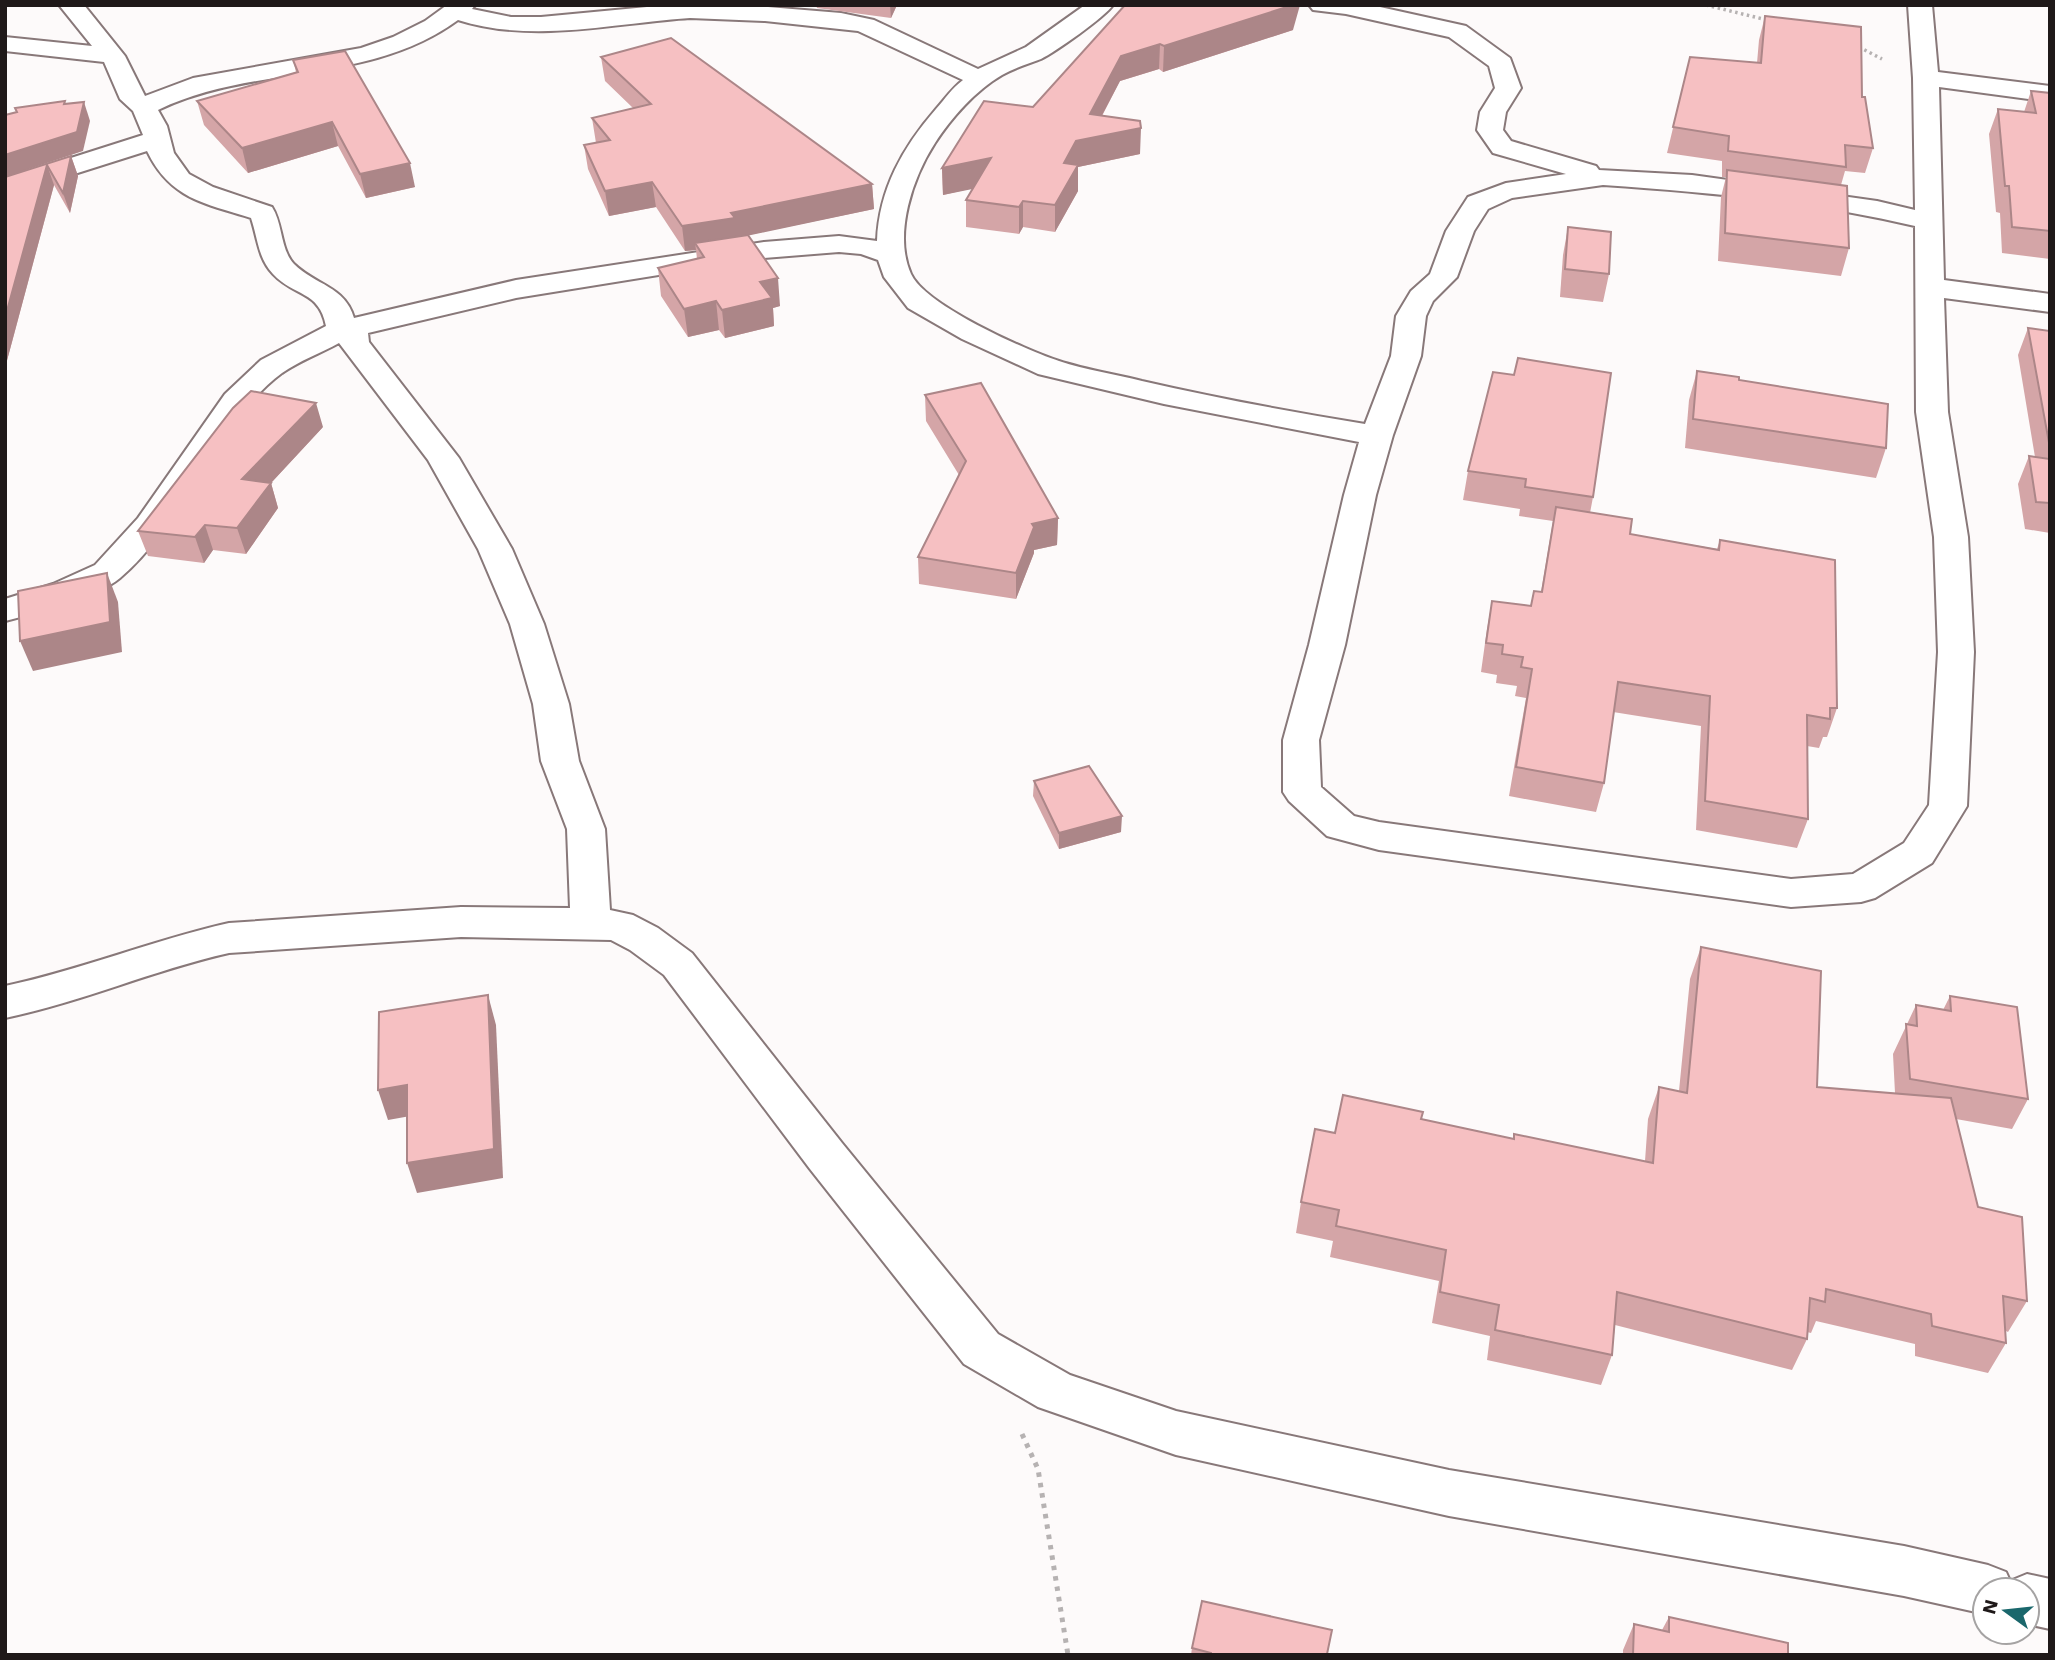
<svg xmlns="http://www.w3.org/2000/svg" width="2055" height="1660" font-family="'Work Sans',sans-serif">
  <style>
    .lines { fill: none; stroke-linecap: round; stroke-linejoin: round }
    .street-casing { stroke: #887879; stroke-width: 4 }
    .path-far1 { stroke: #b6b2b2; stroke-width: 3.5; stroke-dasharray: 2.5 3.5; stroke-linecap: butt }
    .path { stroke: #b6b2b2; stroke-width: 5; stroke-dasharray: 4.5 6; stroke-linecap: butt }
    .street { fill: #fff; fill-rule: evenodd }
    .wall { fill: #d4a5a7 }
    .shaded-wall { fill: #ac8688 }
    .building { fill: #f6c0c2; stroke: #ac8688; stroke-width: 2 }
  </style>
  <rect width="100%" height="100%" fill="#fdfafa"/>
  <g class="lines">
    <g class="street-casing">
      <path id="street" d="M59,5H84L125,56L145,96L193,78L361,48L393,37L425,21L447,5H475L472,9L511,17H541L668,5H743L841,13L874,20L978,69L1026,47L1085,5H1113C1105,17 1055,52 1041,59C1028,64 1014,68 1002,75C976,90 951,118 935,143C913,177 893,234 911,274C925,305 1025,350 1059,361C1086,370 1115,374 1142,381C1216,398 1291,412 1365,424L1391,356L1396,316L1411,291L1430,274L1446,231L1468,197L1506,183L1566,174L1493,153L1477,130L1480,112L1495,88L1489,66L1449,37L1346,14L1313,10L1309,5H1371L1466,26L1510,58L1521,88L1506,112L1503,130L1511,141L1596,166L1599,170L1692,175L1877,201L1915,210L1913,78L1908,5H1932L1938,72L2050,86V102L1939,87L1944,280L2050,294V312L1944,298L1948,412L1968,537L1974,652L1967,806L1932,863L1875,898L1861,902L1791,907L1379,850L1327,836L1289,801L1283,792V740L1309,645L1344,495L1359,442L1164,404L1038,374L962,339L908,308L884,277L878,260L861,254L839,252L764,258L516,298L368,333L369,342L459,458L512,549L544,624L569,704L579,761L605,829L610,910L633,915L658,928L692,953L842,1143L998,1334L1070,1375L1176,1411L1449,1470L1904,1546L1988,1565L2006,1572L2010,1581L2027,1574L2050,1579V1629L2027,1624V1590H1985V1614L1904,1596L1449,1516L1176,1455L1038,1407L964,1364L810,1169L664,975L630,950L611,940L461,937L229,953C153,970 82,1002 5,1018V986C81,970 153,940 229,923L461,907L570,908L567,829L541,761L533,704L510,624L478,549L428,460L339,343C321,353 299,361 282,373C216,422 185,523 120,578C96,598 36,613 5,621V599L53,584L95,565L138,518L225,394L261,360L326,326C319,290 294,297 273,274C258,258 258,239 251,218C204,203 170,199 147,151L5,196V179L143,135L133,111L120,99L104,62L5,51V37L92,46ZM690,18L765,21L858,31L963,80C952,88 945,99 936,109C903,147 879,189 877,241L839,236L764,242L516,280L354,318C345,286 315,285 294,264C280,249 283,224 272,207L213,187L189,174L174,153L167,126L158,110C253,64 370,85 458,20C534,44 613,23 690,18ZM1603,185C1707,192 1813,202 1915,226L1916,412L1934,537L1938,652L1929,805L1904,843L1853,874L1791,879L1379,822L1354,816L1321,787L1319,740L1345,645L1376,495L1393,435L1421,356L1426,316L1433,301L1457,277L1474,231L1488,209L1512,198Z"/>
    </g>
    <g class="path-far1">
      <polyline points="1706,5 1767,20"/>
      <polyline points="1859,47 1882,59"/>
    </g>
    <polyline class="path" points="1022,1434 1038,1469 1068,1655"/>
    <use href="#street" class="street"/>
  </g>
  <g class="wall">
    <polygon points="816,5 897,5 891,18 817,8"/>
    <polygon points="1125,5 1293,30 1163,72 1159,69 1120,81 1102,116 1140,154 1078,167 1078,191 1055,232 1023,227 1019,234 966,227 966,200 973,188 943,195 942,168 1033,107"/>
    <polygon points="1765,16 1862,97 1873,148 1865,173 1845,171 1841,185 1849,248 1841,276 1718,261 1721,197 1726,177 1722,177 1722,161 1667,153 1690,57 1757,63 1759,40"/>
    <polygon points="601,57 872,184 874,209 748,235 780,306 773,308 774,326 725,338 719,330 688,337 661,296 658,268 697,259 696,250 685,251 656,207 609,216 588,169 584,145 596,143 592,118 633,108 605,81"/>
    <polygon points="293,60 415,187 366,198 338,146 248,173 204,125 197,101 296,72"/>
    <polygon points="2031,91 2050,93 2050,259 2002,253 2000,213 1996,212 1989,134 1998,109 2024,112"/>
    <polygon points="71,156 78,176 70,213 54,185 5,368 5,177"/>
    <polygon points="1568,227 1609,274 1603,302 1560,297 1563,255"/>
    <polygon points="2028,328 2050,331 2050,533 2025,529 2018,484 2029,456 2035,457 2018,355"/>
    <polygon points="1697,371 1739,380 1886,448 1876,478 1685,448 1689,400"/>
    <polygon points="1493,372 1593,497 1590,513 1630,534 1717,549 1720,540 1837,708 1827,737 1823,737 1819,748 1807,746 1808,819 1797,848 1696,830 1701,726 1613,712 1604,783 1596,812 1509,796 1526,698 1515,696 1517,686 1496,683 1497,675 1481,672 1487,629 1492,601 1531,606 1534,591 1541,592 1553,521 1519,516 1520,509 1463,500 1468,471"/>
    <polygon points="925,395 1058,518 1057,545 1034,550 1034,553 1016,599 919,584 918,557 959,475 926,421"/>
    <polygon points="323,427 271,483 278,508 246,554 213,550 204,563 148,556 138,531"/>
    <polygon points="1034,781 1121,832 1059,849 1033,796"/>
    <polygon points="1701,947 1817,1087 1895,1093 1893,1054 1916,1005 1943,1010 1950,996 2028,1099 2012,1129 1956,1119 1978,1207 2027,1301 2008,1332 2006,1331 2006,1343 1988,1373 1915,1356 1915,1344 1816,1321 1811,1333 1807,1332 1807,1339 1792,1370 1615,1325 1612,1355 1601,1385 1487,1360 1490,1336 1432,1323 1439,1281 1330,1257 1333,1241 1296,1233 1301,1202 1335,1133 1513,1138 1645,1161 1648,1119 1659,1087 1679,1091 1690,979"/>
    <polygon points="1669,1617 1788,1655 1623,1655 1623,1650 1634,1624 1662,1630"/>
    <polygon points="1192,1648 1327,1654 1330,1655 1191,1655"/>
  </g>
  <g class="shaded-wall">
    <polygon points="890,5 897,5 891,18"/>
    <polygon points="1293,5 1300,5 1293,30 1163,72 1164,46"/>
    <polygon points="1160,44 1159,69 1120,81 1090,138 1141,128 1140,154 1078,167 1078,191 1055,232 1055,205 1064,163 1121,56"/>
    <polygon points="84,102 90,121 83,151 5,177 5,155"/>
    <polygon points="332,122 338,146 248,173 242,148"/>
    <polygon points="71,156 78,176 70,213 63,193"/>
    <polygon points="991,158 992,185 943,195 942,168"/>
    <polygon points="410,163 415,187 366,198 360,174"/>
    <polygon points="47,165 54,185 5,368 5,318"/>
    <polygon points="652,182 656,207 609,216 605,191"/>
    <polygon points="872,184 874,209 737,238 695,243 696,250 685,251 682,226 731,213"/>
    <polygon points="1023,201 1023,227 1019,234 1019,207"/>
    <polygon points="778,278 780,306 773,308 774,326 725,338 722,310 760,282"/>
    <polygon points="716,301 719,330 688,337 684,309"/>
    <polygon points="316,403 323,427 271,483 278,508 246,554 237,528 242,479"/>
    <polygon points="1058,518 1057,545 1034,550 1034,553 1016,599 1016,573 1032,524"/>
    <polygon points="205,525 213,550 204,563 195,537"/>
    <polygon points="107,573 118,602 122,652 33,671 20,641"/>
    <polygon points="1122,816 1121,832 1059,849 1059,833"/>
    <polygon points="488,995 496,1025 503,1178 417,1193 407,1163"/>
    <polygon points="407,1085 416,1115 388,1120 378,1090"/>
  </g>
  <g class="building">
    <polygon points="1125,5 1293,5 1164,46 1160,44 1121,56 1090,114 1140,121 1141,128 1076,141 1064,163 1078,165 1055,205 1023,201 1019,207 966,200 991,158 942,168 984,101 1033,107"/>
    <polygon points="1765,16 1861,27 1862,97 1865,97 1873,148 1845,145 1846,167 1728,151 1729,136 1673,127 1690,57 1761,63"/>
    <polygon points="671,38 872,184 731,213 735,218 682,226 652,182 605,191 584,145 610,140 592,118 651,104 601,57"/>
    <polygon points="345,51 410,163 360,174 332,122 242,148 197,101 298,72 293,60"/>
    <polygon points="2031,91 2050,93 2050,231 2012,227 2009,186 2005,186 1998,109 2036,113"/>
    <polygon points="65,101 64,104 84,102 77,132 5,155 5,115 17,112 15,108"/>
    <polygon points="71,156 63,193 47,165 5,318 5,177"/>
    <polygon points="1727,170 1847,186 1849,248 1725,233"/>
    <polygon points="1568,227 1611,232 1609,274 1565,269"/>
    <polygon points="748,235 778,278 760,282 772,298 722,310 716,301 684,309 658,268 704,257 695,243"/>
    <polygon points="2028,328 2050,331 2050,448"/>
    <polygon points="1518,358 1611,373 1593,497 1525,487 1526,479 1468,471 1493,372 1514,375"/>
    <polygon points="1697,371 1739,377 1739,380 1888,404 1886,448 1693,419"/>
    <polygon points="981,383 1058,518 1032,524 1034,527 1016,573 918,557 966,461 925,395"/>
    <polygon points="251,391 316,403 242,479 271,483 237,528 205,525 195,537 138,531 233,408"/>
    <polygon points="2029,456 2050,459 2050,503 2036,502"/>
    <polygon points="1556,507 1632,519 1630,534 1719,550 1720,540 1835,560 1837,708 1830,708 1830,719 1807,715 1808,819 1705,801 1710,696 1618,682 1604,783 1516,767 1532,669 1521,667 1523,657 1502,654 1503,645 1486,643 1492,601 1531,606 1534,591 1542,592"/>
    <polygon points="107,573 110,622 20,641 18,591"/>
    <polygon points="1089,766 1122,816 1059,833 1034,781"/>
    <polygon points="1701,947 1821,971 1817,1087 1951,1098 1978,1207 2022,1217 2027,1301 2003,1296 2006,1343 1932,1326 1931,1314 1826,1289 1825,1302 1810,1298 1807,1339 1617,1292 1612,1355 1495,1330 1499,1305 1440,1292 1446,1250 1336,1226 1339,1210 1301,1202 1315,1129 1335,1133 1343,1095 1423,1112 1421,1119 1514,1139 1514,1134 1653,1163 1659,1087 1687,1093"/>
    <polygon points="488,995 494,1149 407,1163 407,1085 378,1090 379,1012"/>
    <polygon points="1950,996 2017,1007 2028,1099 1910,1079 1906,1024 1917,1026 1916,1005 1951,1011"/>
    <polygon points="1202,1601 1332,1630 1327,1654 1330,1655 1211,1655 1211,1653 1192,1648"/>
    <polygon points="1669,1617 1788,1643 1788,1655 1633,1655 1634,1624 1669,1632"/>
  </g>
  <rect width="2055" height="1660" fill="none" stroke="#1f1919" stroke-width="14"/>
  <g transform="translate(2006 1611) rotate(285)"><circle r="33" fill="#ffffff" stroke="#a5a3a3" stroke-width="2"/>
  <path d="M0-5L12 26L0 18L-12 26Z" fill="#1a676c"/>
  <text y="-10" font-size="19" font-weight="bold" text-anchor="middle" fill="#1f1919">N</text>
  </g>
</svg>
